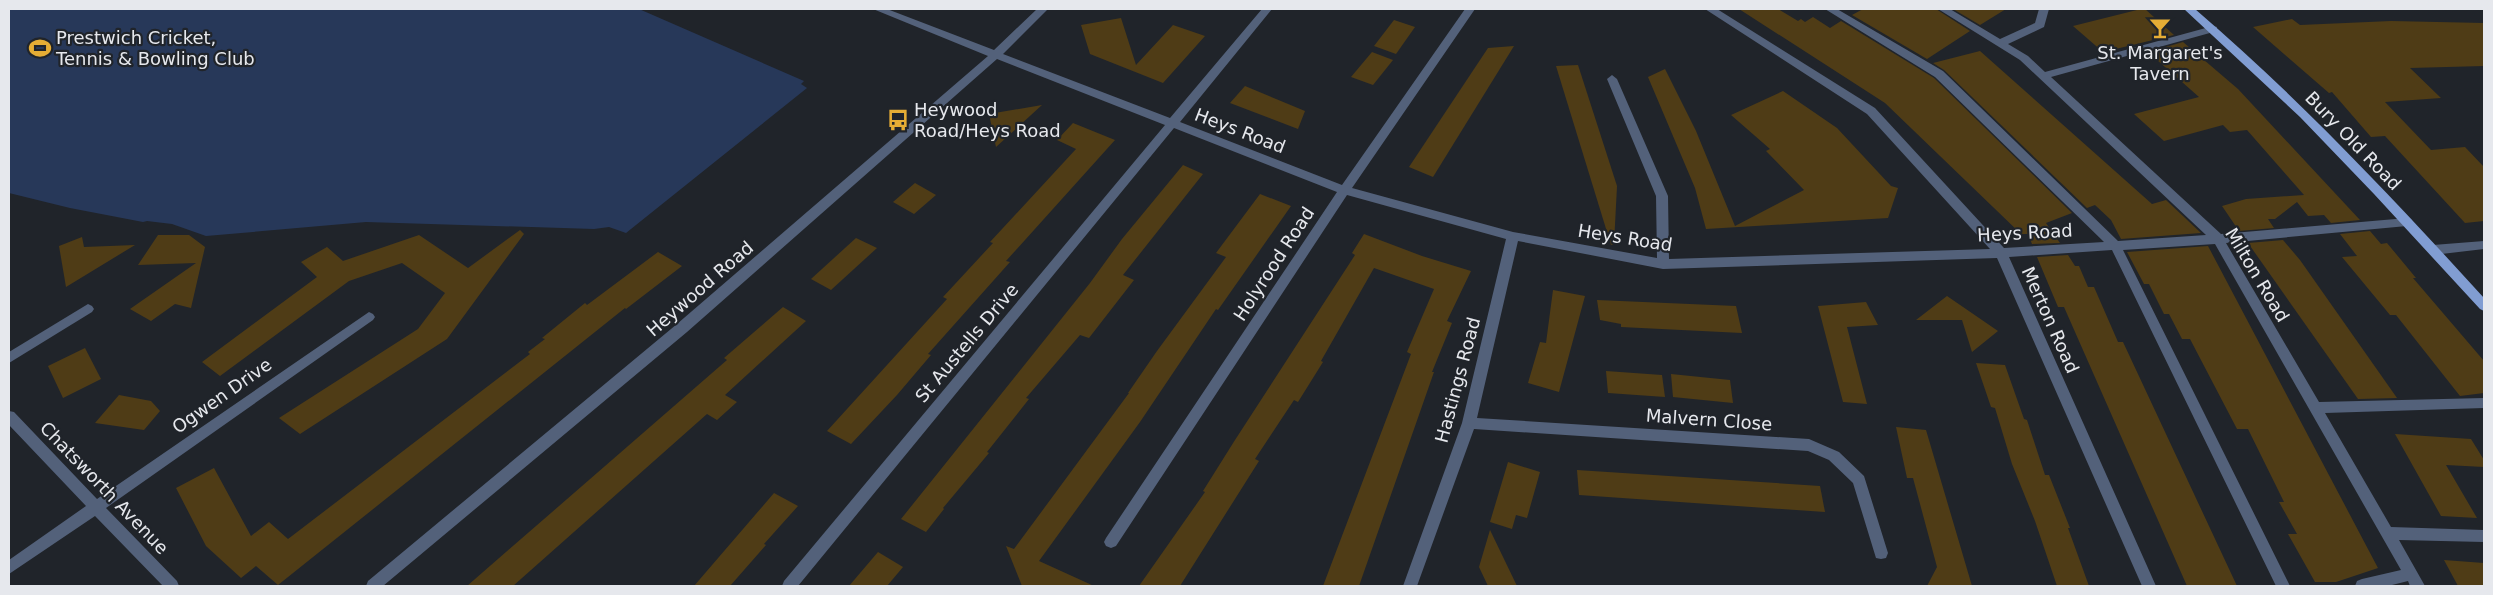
<svg xmlns="http://www.w3.org/2000/svg" width="2493" height="595" font-family="'DejaVu Sans',sans-serif">
  <style>
    .green { fill: #273859 }
    .building { fill: #4f3c16 }
    .lines { fill: none; stroke-linecap: round; stroke-linejoin: round }
    .minor { fill: #53617a; fill-rule: evenodd }
    .major { fill: #819dd2; fill-rule: evenodd }
    .labels { text-anchor: middle; stroke-width: 4.5; stroke-linejoin: round; paint-order: stroke }
    .poi-label { font-size: 18px; fill: #e6e8ed; stroke: #20242a; text-anchor: start }
    .street-label { font-size: 18px; fill: #e6e8ed; stroke: #20242a }
  </style>
  <rect width="100%" height="100%" fill="#20242a"/>
  <polygon class="green" points="9,9 639,9 804,81 801,84 807,88 626,233 609,227 594,229 366,222 206,236 172,224 147,221 143,222 70,208 9,193"/>
  <g class="building">
    <polygon points="1739,9 1778,9 1798,21 1801,19 1805,22 1813,17 1830,28 1841,21 1934,78 2072,213 2046,223 2060,243 2032,244 2028,234 2021,234 1885,103"/>
    <polygon points="1863,9 1936,9 1970,31 1927,59 1852,15"/>
    <polygon points="1953,9 2006,9 1980,25"/>
    <polygon points="2141,9 2145,9 2174,35 2103,52 2073,26"/>
    <polygon points="1121,18 1136,65 1173,25 1205,36 1163,83 1090,54 1081,25"/>
    <polygon points="2292,19 2300,25 2391,21 2484,23 2484,66 2410,68 2441,98 2385,102 2431,150 2465,147 2484,167 2484,221 2465,223 2385,136 2371,137 2332,92 2329,93 2253,27"/>
    <polygon points="1394,20 1415,27 1396,54 1374,46"/>
    <polygon points="2183,42 2238,89 2360,220 2331,223 2324,215 2308,216 2297,202 2275,219 2268,219 2274,228 2239,231 2222,206 2246,199 2304,195 2247,130 2230,132 2223,125 2164,141 2134,114 2199,97 2148,52"/>
    <polygon points="1514,46 1433,177 1409,167 1488,48"/>
    <polygon points="1980,51 2152,204 2166,200 2201,233 2121,239 2111,220 2095,205 2087,208 1944,70 1933,63"/>
    <polygon points="1372,52 1393,60 1373,85 1351,77"/>
    <polygon points="1578,65 1617,186 1614,244 1611,245 1556,66"/>
    <polygon points="1665,69 1696,131 1735,226 1804,190 1766,151 1770,149 1731,115 1783,91 1837,128 1891,186 1898,188 1888,218 1706,229 1695,188 1648,77"/>
    <polygon points="1245,86 1305,111 1298,129 1230,103"/>
    <polygon points="1042,105 996,147 989,114"/>
    <polygon points="1073,123 1115,140 1006,261 1010,262 928,354 931,355 897,395 851,444 827,431 947,299 943,297 993,243 990,242 1076,149 1057,140"/>
    <polygon points="1183,165 1203,174 1123,275 1134,280 1089,338 1080,335 1026,398 1029,399 987,452 989,453 943,508 944,509 926,532 901,519 1090,283 1122,239"/>
    <polygon points="915,183 936,195 914,214 893,202"/>
    <polygon points="1260,194 1291,206 1218,310 1216,309 1140,422 1039,561 1094,586 1022,586 1006,546 1014,549 1129,393 1128,393 1157,351 1226,257 1216,253"/>
    <polygon points="520,230 524,234 447,339 300,434 279,418 418,329 445,293 402,263 349,281 220,376 202,362 317,277 301,262 327,247 343,261 419,235 468,268"/>
    <polygon points="2370,231 2381,244 2387,243 2416,278 2413,278 2484,361 2484,393 2460,396 2396,315 2390,315 2342,257 2357,256 2340,234"/>
    <polygon points="1364,234 1422,256 1471,271 1447,321 1452,323 1432,372 1434,372 1359,586 1323,586 1411,354 1407,352 1434,289 1374,268 1321,361 1323,362 1298,402 1294,400 1255,459 1259,461 1180,586 1139,586 1205,492 1203,491 1235,440 1355,255 1352,253"/>
    <polygon points="158,235 189,235 205,247 191,308 175,304 151,321 130,309 196,263 138,265"/>
    <polygon points="82,237 84,247 135,245 66,287 59,246"/>
    <polygon points="856,238 877,248 831,290 811,279"/>
    <polygon points="2283,240 2300,260 2397,398 2358,399 2248,243"/>
    <polygon points="2208,246 2378,568 2336,582 2315,582 2288,534 2297,534 2279,502 2284,502 2248,429 2237,429 2190,339 2182,339 2169,314 2164,314 2149,284 2144,284 2127,252"/>
    <polygon points="658,252 682,266 626,309 625,308 278,585 256,566 241,578 206,546 176,488 214,468 251,536 269,522 288,539 530,354 528,352 545,339 542,338 585,303 587,305"/>
    <polygon points="2068,255 2075,266 2079,266 2088,287 2094,287 2118,342 2123,342 2237,586 2187,586 2064,307 2058,307 2037,257"/>
    <polygon points="1553,290 1585,296 1559,392 1528,383 1540,342 1546,343"/>
    <polygon points="1947,296 1998,331 1972,352 1962,320 1916,320"/>
    <polygon points="1597,300 1736,306 1742,333 1621,327 1621,324 1600,320"/>
    <polygon points="1866,302 1878,325 1847,327 1867,404 1843,402 1818,306"/>
    <polygon points="783,307 806,321 725,395 737,402 717,420 707,414 513,586 467,586 727,360 724,358"/>
    <polygon points="85,348 101,379 63,398 48,366"/>
    <polygon points="1976,363 2005,365 2024,419 2027,420 2045,475 2049,475 2070,528 2068,528 2089,586 2057,586 2035,521 2012,464 1995,408 1991,407"/>
    <polygon points="1606,371 1662,375 1665,397 1608,393"/>
    <polygon points="1671,374 1730,380 1733,403 1673,397"/>
    <polygon points="119,395 151,401 160,411 144,430 95,423"/>
    <polygon points="1896,427 1926,430 1972,586 1927,586 1937,567 1913,478 1907,478"/>
    <polygon points="2395,434 2471,439 2484,460 2484,467 2446,465 2477,518 2441,516"/>
    <polygon points="1508,462 1540,472 1527,518 1516,515 1512,529 1490,522"/>
    <polygon points="1577,470 1820,486 1825,512 1579,495"/>
    <polygon points="774,493 798,506 764,544 766,545 730,586 694,586"/>
    <polygon points="1490,530 1517,586 1488,586 1479,567"/>
    <polygon points="878,552 903,567 887,586 849,586"/>
    <polygon points="2444,560 2484,563 2484,586 2458,586"/>
  </g>
  <g class="lines">
    <g class="minor">
      <polygon points="873,9 887,9 994,50 1037,9 1048,9 1003,54 1170,118 1262,9 1272,9 1180,122 1342,185 1465,9 1475,9 1352,188 1513,232 1657,258 1656,196 1607,79 1612,75 1617,79 1668,196 1669,259 1990,249 1867,114 1705,9 1717,9 1875,108 2004,248 2104,242 1935,77 1825,9 1837,9 1943,71 2118,241 2206,235 2020,60 1938,9 1950,9 2000,39 2035,23 2039,9 2049,9 2044,27 2008,44 2028,56 2045,72 2213,26 2217,27 2217,31 2051,77 2221,234 2407,218 2411,219 2413,222 2407,226 2226,243 2319,402 2484,398 2484,408 2325,413 2391,527 2484,530 2484,542 2399,540 2425,586 2410,586 2408,581 2388,586 2355,586 2357,581 2362,579 2401,570 2215,244 2123,250 2290,586 2276,586 2112,250 2009,257 2156,586 2142,586 1997,258 1663,269 1518,241 1477,418 1809,439 1839,452 1864,476 1888,553 1886,558 1881,559 1876,558 1853,483 1829,460 1808,451 1474,429 1417,586 1403,586 1462,423 1506,239 1347,195 1116,546 1111,548 1106,546 1104,542 1106,538 1337,192 1174,128 798,586 782,586 784,581 1165,125 997,59 687,332 383,586 366,586 368,581 677,324 988,56"/>
      <polygon points="2484,241 2484,249 2433,255 2427,250 2433,245"/>
      <polygon points="88,304 92,306 94,309 92,312 9,363 9,352"/>
      <polygon points="369,312 373,314 375,317 373,320 106,508 177,581 179,586 163,586 95,516 9,574 9,560 86,506 9,425 9,411 14,412 97,499"/>
    </g>
    <path class="major" d="M2184,9H2195C2299,98 2392,197 2484,298V311L2480,309L2374,194L2300,117Z"/>
  </g>
  <defs>
    <g id="bar-bare" transform="scale(1.725)"><path d="M-6-5H6L.8 .8V4.5H3.5V6h-7V4.5H-.8V.8Z" fill="#e5ad35" stroke="#20242a" stroke-width="2.5" paint-order="stroke"/></g>
    <g id="stadium-bare" transform="scale(1.725)"><path d="M0-5a6.5 5 0 1 0 0 10a6.5 5 0 1 0 0-10ZM-3.5-1.8h7v3.6h-7Z" fill="#e5ad35" stroke="#20242a" stroke-width="2.5" paint-order="stroke"/></g>
    <g id="bus-bare" transform="scale(1.725)"><path d="M-5-6H5V4H4V6H2V4H-2V6H-4V4H-5ZM-3.5-4V0h7V-4ZM-3.5 1.2v1.5H-2V1.2ZM2 1.2v1.5H3.5V1.2Z" fill="#e5ad35" stroke="#20242a" stroke-width="2.5" paint-order="stroke"/></g>
  </defs>
  <g fill-rule="evenodd">
    <use href="#bar-bare" x="2160" y="28"/>
    <use href="#stadium-bare" x="40" y="48"/>
    <use href="#bus-bare" x="898" y="120"/>
  </g>
  <g class="labels">
    <g class="poi-label">
      <text x="56" y="44">Prestwich Cricket,<tspan x="56" dy="21">Tennis &amp; Bowling Club</tspan></text>
      <text x="2160" y="59" text-anchor="middle">St. Margaret's<tspan x="2160" dy="21">Tavern</tspan></text>
      <text x="914" y="116">Heywood<tspan x="914" dy="21">Road/Heys Road</tspan></text>
    </g>
    <g class="street-label">
      <text transform="translate(1240 131) rotate(21)" y="6">Heys Road</text>
      <text transform="translate(2353 141) rotate(46)" y="6">Bury Old Road</text>
      <text transform="translate(2025 233) rotate(-3)" y="6">Heys Road</text>
      <text transform="translate(1625 238) rotate(9)" y="6">Heys Road</text>
      <text transform="translate(1274 264) rotate(-57)" y="6">Holyrood Road</text>
      <text transform="translate(2257 275) rotate(59)" y="6">Milton Road</text>
      <text transform="translate(700 289) rotate(-41)" y="6">Heywood Road</text>
      <text transform="translate(2050 320) rotate(66)" y="6">Merton Road</text>
      <text transform="translate(967 343) rotate(-50)" y="6">St Austells Drive</text>
      <text transform="translate(1458 380) rotate(-75)" y="6">Hastings Road</text>
      <text transform="translate(222 396) rotate(-35)" y="6">Ogwen Drive</text>
      <text transform="translate(1709 420) rotate(4)" y="6">Malvern Close</text>
      <text transform="translate(104 488) rotate(46)" y="6">Chatsworth Avenue</text>
    </g>
  </g>
  <rect width="2493" height="595" fill="none" stroke="#e6e8ed" stroke-width="20"/>
</svg>
